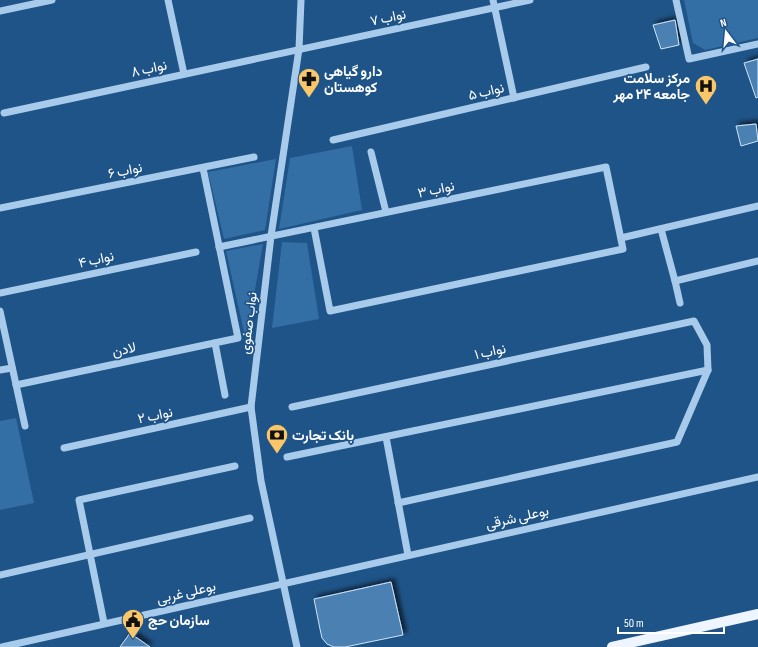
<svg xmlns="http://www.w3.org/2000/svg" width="758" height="647" font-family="'Sofia Sans Condensed',Vazirmatn,sans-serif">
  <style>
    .green { fill: #336ea5 }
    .building { fill: #4c80b2; stroke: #cee4f8; filter: url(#shadow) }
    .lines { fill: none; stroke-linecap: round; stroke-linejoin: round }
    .minor { stroke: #a9cbeb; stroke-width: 7 }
    .major { stroke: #eef5fe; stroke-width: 10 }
    .labels { text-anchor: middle; stroke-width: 3.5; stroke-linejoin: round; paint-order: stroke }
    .street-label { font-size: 14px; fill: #fff; stroke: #1f5488 }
    .poi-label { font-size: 14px; font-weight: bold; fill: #fff; stroke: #1f5488; text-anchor: start }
  </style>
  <defs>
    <filter id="shadow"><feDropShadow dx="3.5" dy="-3.5" stdDeviation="2" flood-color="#0009"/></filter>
  </defs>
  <rect width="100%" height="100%" fill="#1f5488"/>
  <g class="green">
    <polygon points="684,0 758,0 758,38 705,50 693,43"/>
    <polygon points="352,146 362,210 279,229 290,158"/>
    <polygon points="276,159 265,230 224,239 208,172"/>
    <polygon points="282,242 307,243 319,319 272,328"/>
    <polygon points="263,244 246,341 226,251"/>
    <polygon points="16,418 34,503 0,510 0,421"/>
  </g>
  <g class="building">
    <polygon points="675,20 679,45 661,49 653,25"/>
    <polygon points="758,59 758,97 756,98 744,63"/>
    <polygon points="756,124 758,141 741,146 736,126"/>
    <polygon points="391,582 403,635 345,647 334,647 327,644 322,638 320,629 314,599"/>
    <polygon points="130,633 150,647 120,647"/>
  </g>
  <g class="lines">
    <g class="minor">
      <polyline points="168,0 184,74"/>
      <polyline points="493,0 514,98"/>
      <polyline points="676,0 689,59 758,44"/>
      <polyline points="0,11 52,0"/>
      <polyline points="4,113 530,0"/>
      <polyline points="333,140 646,67"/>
      <polyline points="371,152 386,212"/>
      <polyline points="0,208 254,157"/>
      <polyline points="661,229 675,281 758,261"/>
      <polyline points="621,238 758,206"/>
      <polyline points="219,247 606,167 623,249 330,311 314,228"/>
      <polyline points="675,281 680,303"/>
      <polyline points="0,293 196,252"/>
      <polyline points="0,311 25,426"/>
      <polyline points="215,343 225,395"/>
      <polyline points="0,370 12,368"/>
      <polyline points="16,385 238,338 203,168"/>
      <polyline points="292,407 694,321 707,345 708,370 677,442 398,503"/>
      <polyline points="386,437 408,555"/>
      <polyline points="64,448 251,407"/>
      <polyline points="287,457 708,370"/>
      <polyline points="0,575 250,518"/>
      <polyline points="104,623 79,500 235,466"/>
      <polyline points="2,647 758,477"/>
      <polyline points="297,647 261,481 251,407 271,236 299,49 301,0"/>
    </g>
    <polyline class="major" points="612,647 758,614"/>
  </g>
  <defs>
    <g id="pharmacy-pin" transform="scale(1.15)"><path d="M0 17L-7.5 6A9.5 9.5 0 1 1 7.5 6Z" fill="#f9c669" stroke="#1f5488"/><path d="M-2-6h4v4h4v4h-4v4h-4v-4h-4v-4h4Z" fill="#111"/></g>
    <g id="hospital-pin" transform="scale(1.15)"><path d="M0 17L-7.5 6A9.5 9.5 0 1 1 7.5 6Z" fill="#f9c669" stroke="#1f5488"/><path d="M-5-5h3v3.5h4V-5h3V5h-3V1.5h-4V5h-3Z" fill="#111"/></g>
    <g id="bank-pin" transform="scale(1.15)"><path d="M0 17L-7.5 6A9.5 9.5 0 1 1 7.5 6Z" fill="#f9c669" stroke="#1f5488"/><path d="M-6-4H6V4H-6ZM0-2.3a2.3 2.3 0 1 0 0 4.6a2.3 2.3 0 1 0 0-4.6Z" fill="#111"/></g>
    <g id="civic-pin" transform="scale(1.15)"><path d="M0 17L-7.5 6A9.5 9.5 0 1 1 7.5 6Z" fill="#f9c669" stroke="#1f5488"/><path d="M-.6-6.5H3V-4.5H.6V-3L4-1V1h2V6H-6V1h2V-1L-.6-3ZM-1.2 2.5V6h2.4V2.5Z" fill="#111"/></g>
  </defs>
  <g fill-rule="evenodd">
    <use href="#pharmacy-pin" x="309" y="79"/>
    <use href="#hospital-pin" x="706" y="86"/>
    <use href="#bank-pin" x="277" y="435"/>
    <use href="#civic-pin" x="133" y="620"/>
  </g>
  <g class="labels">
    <g class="street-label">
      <text transform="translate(388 17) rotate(-12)" y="5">نواب ۷</text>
      <text transform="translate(149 68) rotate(-12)" y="5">نواب ۸</text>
      <text transform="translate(486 91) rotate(-13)" y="5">نواب ۵</text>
      <text transform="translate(125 170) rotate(-11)" y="5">نواب ۶</text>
      <text transform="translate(436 189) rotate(-12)" y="5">نواب ۳</text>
      <text transform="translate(96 259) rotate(-12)" y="5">نواب ۴</text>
      <text transform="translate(248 323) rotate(-83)" y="5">نواب صفوی</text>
      <text transform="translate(124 349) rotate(-12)" y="5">لادن</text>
      <text transform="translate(490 351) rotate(-12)" y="5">نواب ۱</text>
      <text transform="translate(155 415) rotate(-12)" y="5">نواب ۲</text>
      <text transform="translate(517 517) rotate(-13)" y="5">بوعلی شرقی</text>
      <text transform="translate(186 592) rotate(-13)" y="5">بوعلی غربی</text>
    </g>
    <g class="poi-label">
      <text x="324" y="76">دارو گیاهی<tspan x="324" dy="16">کوهستان</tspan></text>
      <text x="690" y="83" text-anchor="end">مرکز سلامت<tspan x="690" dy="16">جامعه ۲۴ مهر</tspan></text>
      <text x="292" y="440">بانک تجارت</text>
      <text x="148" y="625">سازمان حج</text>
    </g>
  </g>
  <g transform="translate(726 32) rotate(344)" stroke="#1f5488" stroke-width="3" paint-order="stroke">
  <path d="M0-3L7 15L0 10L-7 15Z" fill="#ffffff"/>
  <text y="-6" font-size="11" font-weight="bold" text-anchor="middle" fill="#ffffff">N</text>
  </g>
  <path d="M618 627v6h106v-6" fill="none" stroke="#ffffff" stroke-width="2"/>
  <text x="624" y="627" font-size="12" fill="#ffffff" stroke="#1f5488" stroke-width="3" paint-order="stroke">50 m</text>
</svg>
